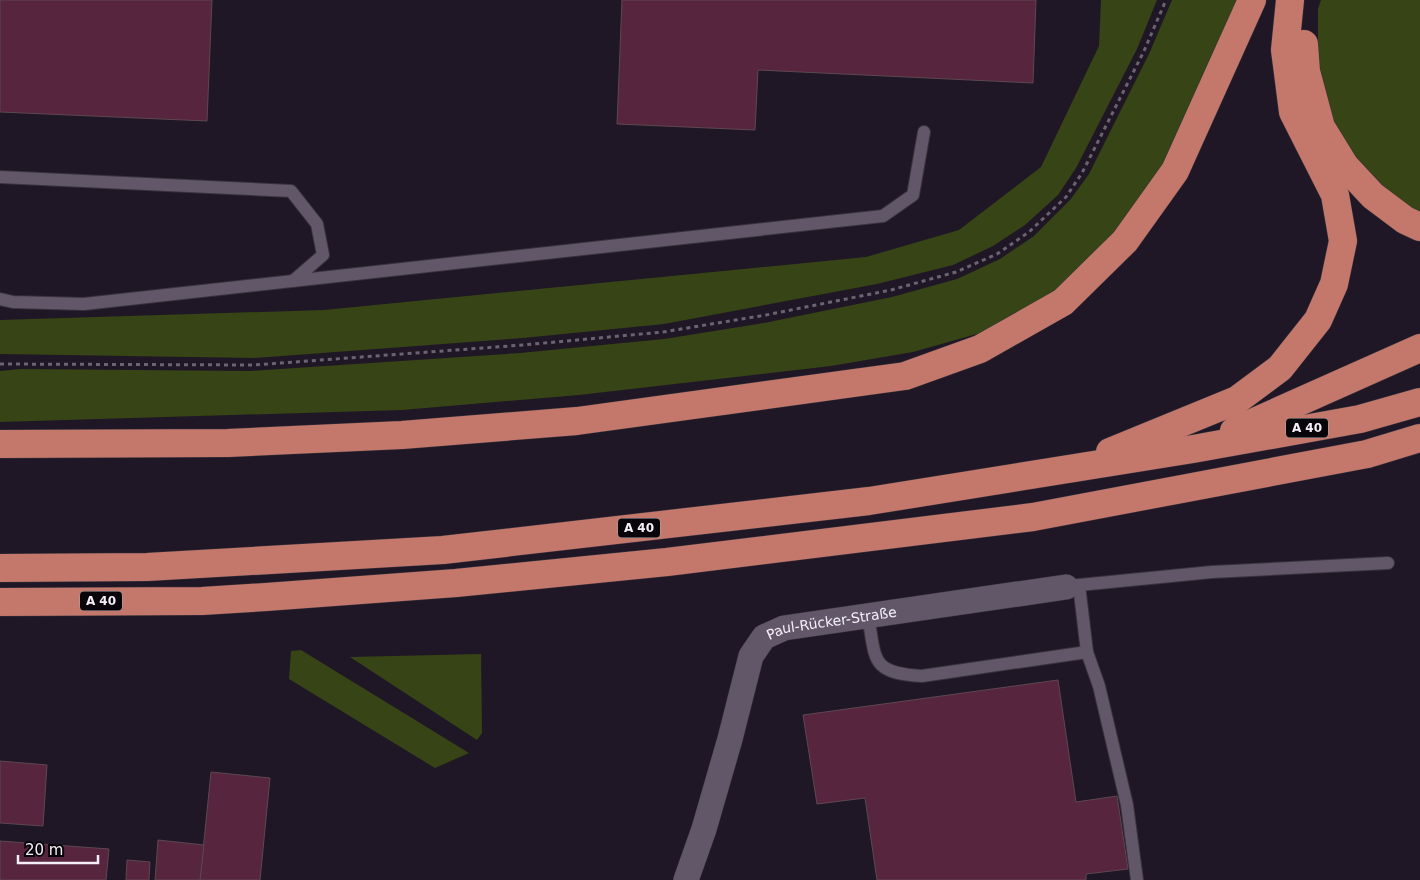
<svg xmlns="http://www.w3.org/2000/svg" width="1420" height="880" font-family="'DejaVu Sans',sans-serif">
  <style>
    .green { fill: #374415 }
    .building { fill: #57253d; stroke: #5d4851 }
    .lines { fill: none; stroke-linecap: round; stroke-linejoin: round }
    .service-casing { stroke: #38333d; stroke-width: 14 }
    .minor-casing { stroke: #38333d; stroke-width: 26 }
    .motorway-casing { stroke: #38333d; stroke-width: 29 }
    .path { stroke: #6b6371; stroke-width: 3; stroke-dasharray: 4 4; stroke-linecap: butt }
    .service { stroke: #615768; stroke-width: 12 }
    .minor { stroke: #615768; stroke-width: 25 }
    .motorway { stroke: #c3786b; stroke-width: 28 }
    .labels { text-anchor: middle; stroke-width: 4; stroke-linejoin: round; paint-order: stroke }
    .shield { fill: #08050a; stroke: #ada8b1; stroke-width: 1 }
    .shield-label { font-size: 12px; font-weight: bold; fill: #f4eef9 }
    .street-label { font-size: 14px; fill: #f4eef9; stroke: #08050a }
  </style>
  <rect width="100%" height="100%" fill="#201726"/>
  <g class="green">
    <polygon points="1101,0 1157,0 1137,49 1076,168 1058,195 1025,225 993,246 953,265 877,284 664,324 523,338 255,358 0,354 0,320 324,310 866,257 959,230 1041,167 1099,46"/>
    <polygon points="1172,0 1239,0 1161,174 1115,238 1057,293 1005,326 913,352 831,366 579,395 402,410 0,422 0,371 21,369 250,371 520,353 664,339 764,323 892,297 957,279 1000,259 1034,236 1070,200 1089,174 1149,54"/>
    <polygon points="1321,0 1420,0 1420,214 1381,189 1354,158 1333,120 1318,67 1318,9"/>
    <polygon points="301,650 469,753 435,768 289,679 291,651"/>
    <polygon points="481,654 482,733 477,740 350,657"/>
  </g>
  <g class="building">
    <polygon points="0,0 212,0 207,121 0,112"/>
    <polygon points="622,0 1036,0 1033,83 758,70 755,130 617,124"/>
    <polygon points="1058,680 1076,802 1117,796 1128,869 1086,874 1086,880 877,880 865,798 817,804 803,715"/>
    <polygon points="0,761 47,765 43,826 0,823"/>
    <polygon points="211,772 270,778 260,880 200,880"/>
    <polygon points="158,840 204,845 200,880 155,880"/>
    <polygon points="0,841 109,849 106,880 0,880"/>
    <polygon points="127,860 150,862 149,880 126,880"/>
  </g>
  <g class="lines">
    <g class="service-casing">
      <g id="service">
        <polyline points="0,177 291,191 317,224 323,255 293,281"/>
        <polyline points="0,299 13,302 84,304 883,216 913,195 924,132"/>
        <polyline points="1079,585 1212,572 1388,563"/>
        <path d="M868,616C876,660 870,673 922,676L1087,652L1079,585L1066,587"/>
        <polyline points="1087,652 1099,686 1127,805 1137,880"/>
      </g>
    </g>
    <g class="minor-casing">
      <g id="minor">
        <path id="s1" d="M686,880L704,829L730,739L751,656L764,637L784,628L1066,587"/>
      </g>
    </g>
    <g class="motorway-casing">
      <g id="motorway">
        <polyline points="1304,44 1306,71 1321,127 1345,166 1373,196 1405,220 1420,227"/>
        <polyline points="1234,431 1420,348"/>
        <polyline points="0,444 228,443 402,435 577,421 905,376 980,349 1063,302 1125,241 1175,171 1252,0"/>
        <polyline points="1110,452 1237,400 1280,368 1318,320 1334,284 1343,241 1335,195 1293,112 1285,50 1290,0"/>
        <polyline points="0,568 147,567 443,550 869,501 1193,449 1360,419 1420,402"/>
        <polyline points="0,602 202,601 266,597 456,583 667,562 1033,517 1367,454 1420,438"/>
      </g>
    </g>
    <polyline class="path" points="0,364 254,365 523,345 663,332 766,315 891,290 956,272 997,254 1029,232 1066,197 1082,173 1144,51 1166,0"/>
    <use href="#service" class="service"/>
    <use href="#minor" class="minor"/>
    <use href="#motorway" class="motorway"/>
  </g>
  <g class="labels">
    <g class="shield">
      <rect x="1286" y="418.5" width="42" height="19" rx="4"/>
      <rect x="618" y="518.5" width="42" height="19" rx="4"/>
      <rect x="80" y="591.5" width="42" height="19" rx="4"/>
    </g>
    <g class="shield-label">
      <text x="1307" y="432">A 40</text>
      <text x="639" y="532">A 40</text>
      <text x="101" y="605">A 40</text>
    </g>
    <g class="street-label">
      <text dy="5" stroke="none"><textPath href="#s1" startOffset="326">Paul-Rücker-Straße</textPath></text>
    </g>
  </g>
  <path d="M18 855v8h80v-8" fill="none" stroke="#f4eef9" stroke-width="2.5"/>
  <text x="25" y="855" font-size="15" fill="#f4eef9" stroke="#08050a" stroke-width="4" paint-order="stroke">20 m</text>
</svg>
